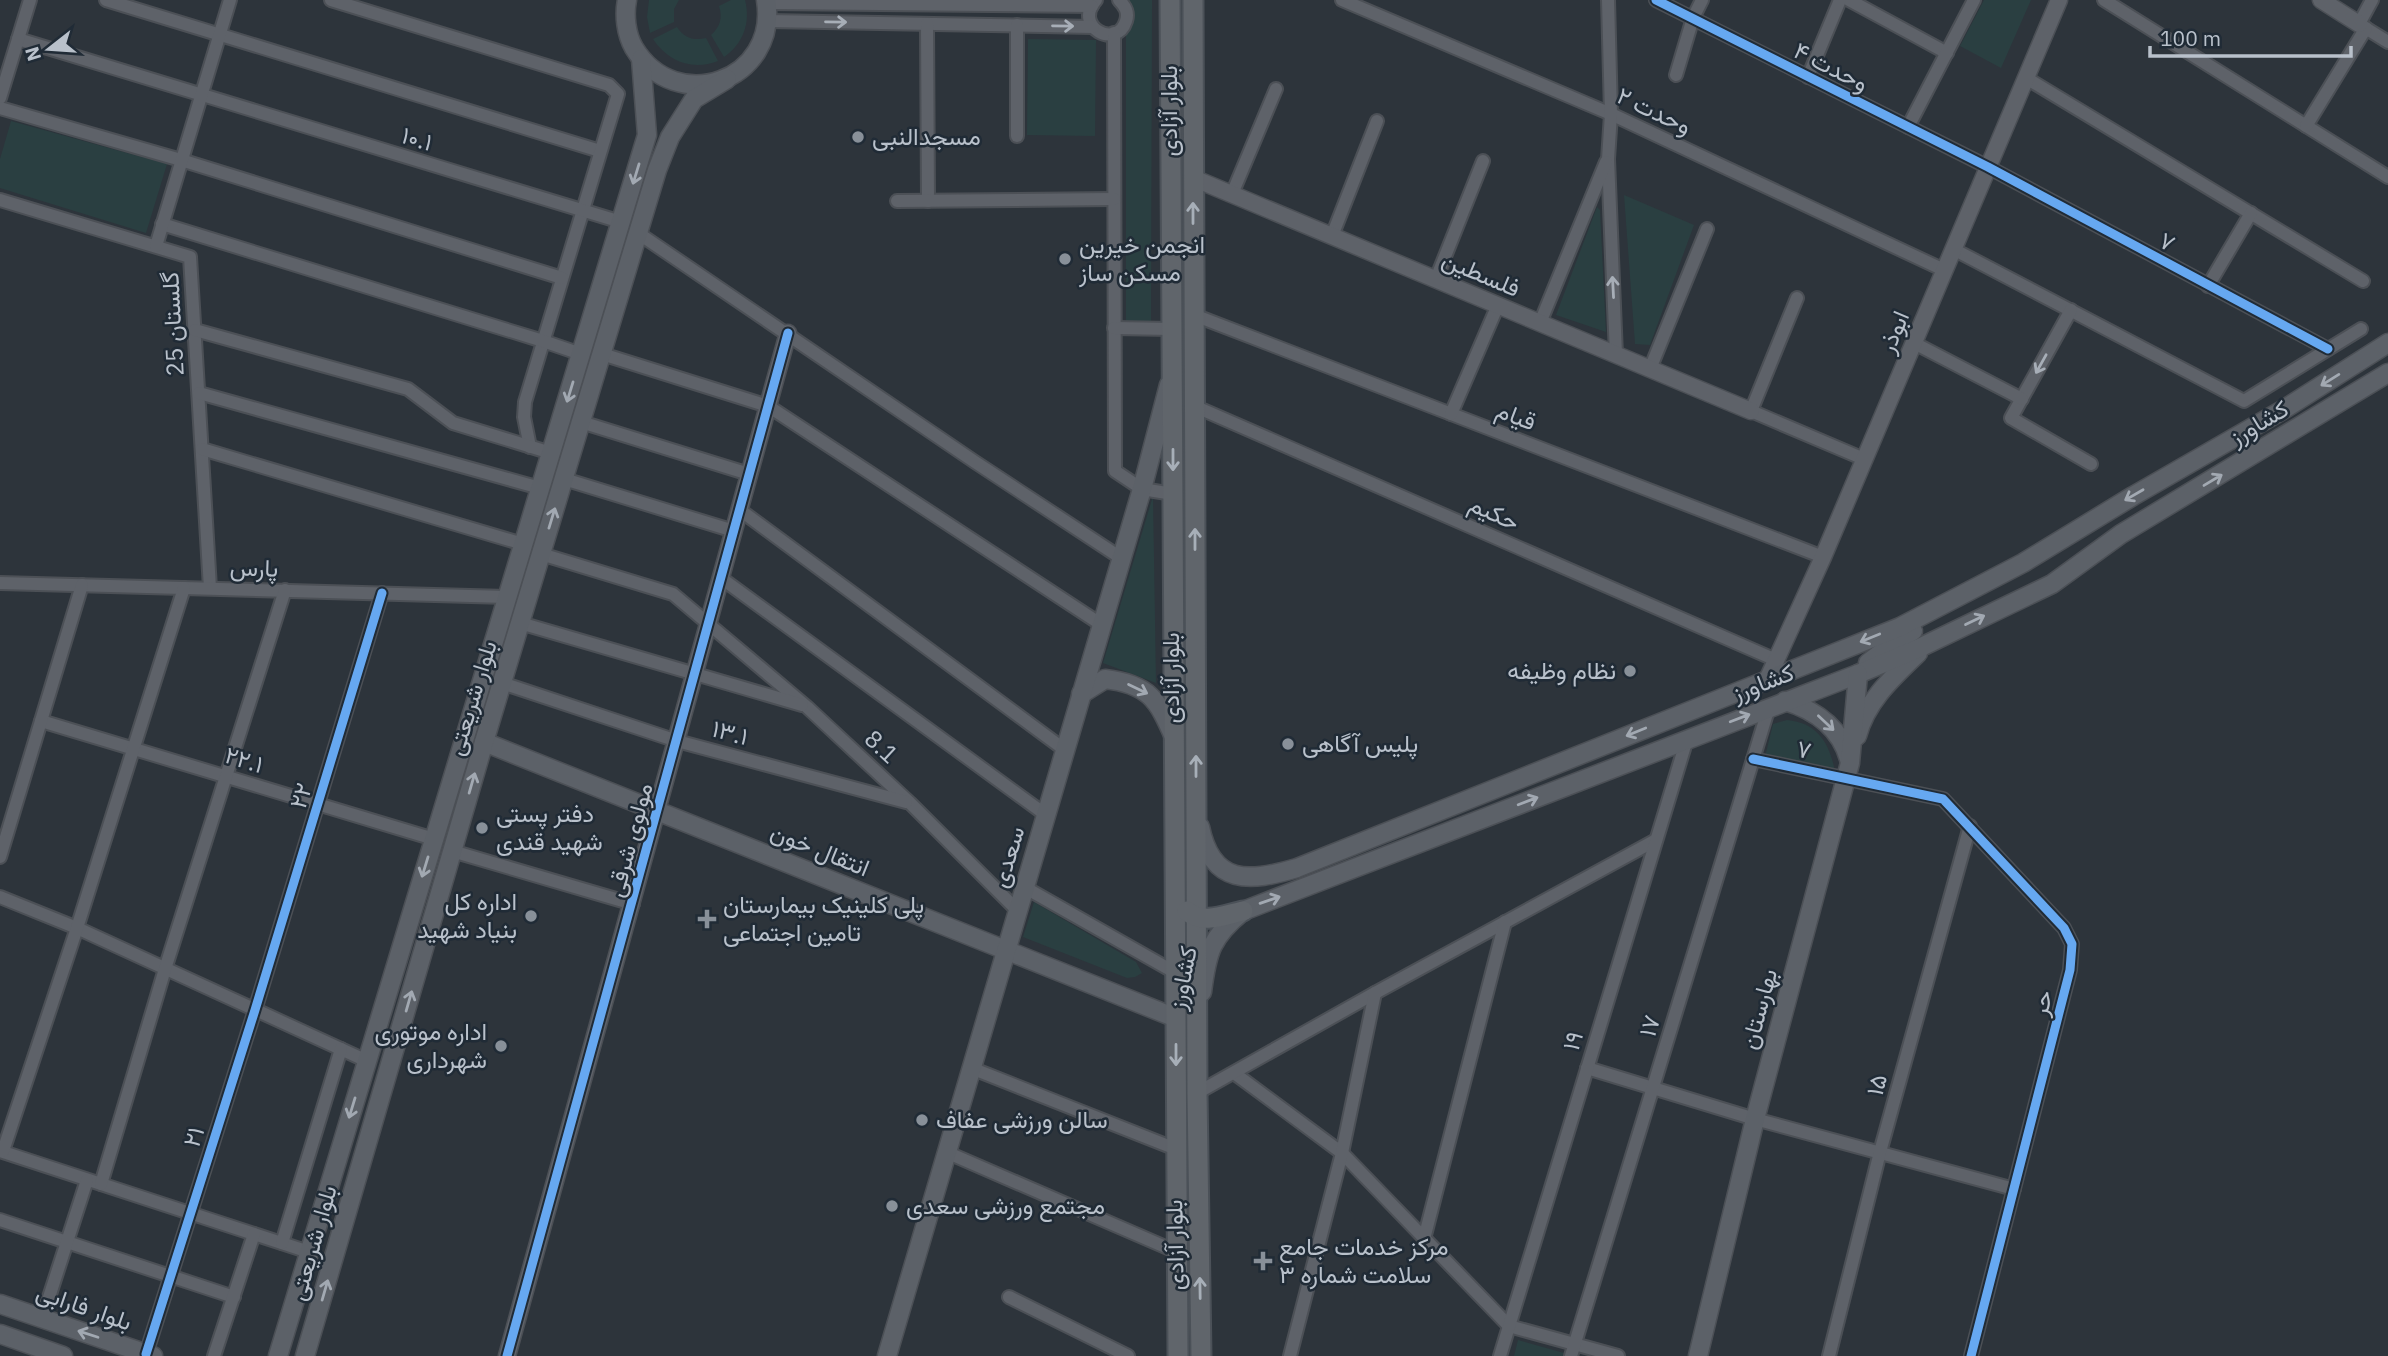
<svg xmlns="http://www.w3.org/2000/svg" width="2388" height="1356" font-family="'IBM Plex Sans',Vazirmatn,sans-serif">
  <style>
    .green { fill: #2a3f41 }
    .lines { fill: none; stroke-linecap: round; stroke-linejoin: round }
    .minor-casing { stroke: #4c5056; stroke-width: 16 }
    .tertiary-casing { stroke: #4c5056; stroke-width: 19 }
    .secondary-casing { stroke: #4c5056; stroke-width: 21 }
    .primary-casing { stroke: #4b5158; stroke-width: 23 }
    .minor { stroke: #5e6269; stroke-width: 12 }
    .tertiary { stroke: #5e6269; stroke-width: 16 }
    .secondary { stroke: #5c6168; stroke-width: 18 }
    .primary { stroke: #60656b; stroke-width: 19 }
    .cycleway-casing { stroke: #202b36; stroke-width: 13 }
    .cycleway { stroke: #66a8f1; stroke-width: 9 }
    .oneway { stroke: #a7aeb7 }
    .oneway2 { stroke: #a2a9b2 }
    .oneway3 { stroke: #a7afb8 }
    .poi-dot { fill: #889099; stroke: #202b36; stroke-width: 2.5 }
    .labels { text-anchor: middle; stroke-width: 5; stroke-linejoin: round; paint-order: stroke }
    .street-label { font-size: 24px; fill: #b9c1cb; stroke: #202b36 }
    .poi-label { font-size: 24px; fill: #b9c1cb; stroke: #202b36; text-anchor: start }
  </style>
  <rect width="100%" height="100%" fill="#2d343b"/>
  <g class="green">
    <polygon points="649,0 679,0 674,9 674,22 650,33 647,17"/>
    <path d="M731,0H745C751,23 743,44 724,57L711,35C720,27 723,18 719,6Z"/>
    <polygon points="1126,0 1152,0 1151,321 1126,321"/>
    <polygon points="1984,0 2031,0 2001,68 1960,46"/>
    <path d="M677,27C684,38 694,41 706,38L718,61C693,71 668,62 653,39Z"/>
    <polygon points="1028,39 1096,40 1095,136 1027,135"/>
    <polygon points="11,121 167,164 146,233 0,188 0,159"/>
    <polygon points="1624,195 1694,225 1650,345 1635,344"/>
    <polygon points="1597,207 1600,210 1606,332 1556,315"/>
    <polygon points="1153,496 1156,683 1103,663"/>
    <path d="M1787,720C1818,723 1829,743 1835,771L1765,757L1773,724Z"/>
    <polygon points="1034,902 1136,962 1142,973 1135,977 1127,978 1023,937"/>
    <polygon points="1518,1340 1564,1353 1563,1356 1514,1356"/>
  </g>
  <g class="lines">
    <g class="minor-casing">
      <g id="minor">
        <polyline points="106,0 600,151"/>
        <polyline points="331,0 609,85 618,94 525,402 524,417 530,447"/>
        <path d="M1096,0C1072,27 1117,50 1126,21C1129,12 1125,6 1119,0"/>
        <polyline points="1342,0 1611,114 1944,270"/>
        <polyline points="1608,0 1611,114 1608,159 1616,355"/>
        <polyline points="1656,0 1988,167 2328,349"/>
        <polyline points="1849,0 1947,53"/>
        <polyline points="2104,0 2388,177"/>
        <polyline points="2372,0 2359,24 2388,42"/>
        <polyline points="767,3 1092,6"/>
        <polyline points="768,21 1093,27"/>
        <polyline points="927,24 928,201"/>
        <polyline points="1114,33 1115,471 1142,489 1173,494"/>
        <polyline points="18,39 621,222"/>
        <polyline points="1676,75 1693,18 1702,0"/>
        <polyline points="1808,77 1840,0"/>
        <polyline points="2026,78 2363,281"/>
        <polyline points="0,98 30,0"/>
        <polyline points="0,108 181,160 562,278"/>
        <polyline points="2306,126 2366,28"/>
        <polyline points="1908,127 1974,0"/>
        <polyline points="1017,136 1017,25"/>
        <polyline points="1232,194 1276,89"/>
        <polyline points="0,200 190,257 210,588"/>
        <polyline points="897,201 1114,199"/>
        <polyline points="162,224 543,341 581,354"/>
        <polyline points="638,233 975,462 1121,558"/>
        <polyline points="1332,236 1377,121"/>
        <polyline points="156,246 230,0"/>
        <polyline points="1953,249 2244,401 2361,329"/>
        <polyline points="1436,279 1483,161"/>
        <polyline points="2208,286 2251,213"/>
        <polyline points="1797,298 1751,411 1864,459"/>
        <polyline points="2071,310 2011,418 2091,464"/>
        <polyline points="1194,315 1823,557"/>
        <polyline points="1540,323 1606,162"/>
        <polyline points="1114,328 1172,329"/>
        <polyline points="195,330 408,389 453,423 551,453"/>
        <polyline points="1914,343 2022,399"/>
        <polyline points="602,354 768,406 1102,625"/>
        <polyline points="1650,369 1707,229"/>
        <polyline points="199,393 540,488"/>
        <polyline points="1194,406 1776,660"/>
        <polyline points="1451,414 1498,305"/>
        <polyline points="581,422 749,474"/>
        <polyline points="202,449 523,544"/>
        <polyline points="564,479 734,531"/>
        <polyline points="740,510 1065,750"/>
        <polyline points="541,554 673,594 807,707 910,803 1017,910"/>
        <polyline points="721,578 1046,815"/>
        <polyline points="0,583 507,597"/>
        <polyline points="520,623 802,705"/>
        <polyline points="502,683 677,741 906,802"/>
        <polyline points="41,721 434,839"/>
        <polyline points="1753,759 1943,799 2064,928 2072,944 2070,970 1971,1356"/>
        <polyline points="452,851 633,904"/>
        <polyline points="0,857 82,585"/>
        <polyline points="1024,887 1176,973"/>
        <polyline points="0,897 77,928 367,1061"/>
        <polyline points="971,1068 1176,1149"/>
        <polyline points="1587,1068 1755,1119 2014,1189"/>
        <polyline points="1234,1073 1342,1153 1509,1326 1618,1356"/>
        <polyline points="1197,1093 1375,993 1656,840"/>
        <polyline points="0,1151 309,1252"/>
        <polyline points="3,1151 77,928 184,588"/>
        <polyline points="946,1152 1177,1252"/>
        <polyline points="101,1184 165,969 285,590"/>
        <polyline points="0,1220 234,1297"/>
        <polyline points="1424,1239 1505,922"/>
        <polyline points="282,1243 341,1049"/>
        <polyline points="1009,1297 1128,1356"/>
        <polyline points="42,1319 87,1180"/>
        <polyline points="146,1354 255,1010 382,593"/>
        <polyline points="214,1356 254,1234"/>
        <polyline points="1290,1356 1342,1153 1375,993"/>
        <polyline points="1500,1356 1687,739"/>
        <polyline points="1571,1356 1769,707"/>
        <polyline points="1829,1356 1880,1152 1970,826"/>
      </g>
    </g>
    <g class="tertiary-casing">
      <g id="tertiary">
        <polyline points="2321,0 2359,24"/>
        <polyline points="1193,178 1751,411"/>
        <polyline points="1767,680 1823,557 2059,0"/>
        <polyline points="507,1356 788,333"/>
      </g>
    </g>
    <g class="secondary-casing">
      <g id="secondary">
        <path d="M627,0C624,15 626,34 634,48C676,117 779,81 766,0"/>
        <polyline points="1868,663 1894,643 1913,631"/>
        <path d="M1081,694L1105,679C1149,684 1158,700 1174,737"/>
        <path d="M1785,701C1815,710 1840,727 1849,759"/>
        <path d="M1857,736C1866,701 1893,677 1918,653"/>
        <polyline points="484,742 1176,1018"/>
        <path d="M1200,827C1212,886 1250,882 1297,868L1900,627L2023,563L2133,496L2286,408L2388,343"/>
        <path d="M1202,992C1207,952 1211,937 1243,911L1858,674L1917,649L2052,584L2121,534L2388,373"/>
        <polyline points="0,1304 153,1356"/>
        <polyline points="0,1334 63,1356"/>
        <polyline points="278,1356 647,135 641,59"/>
        <polyline points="305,1356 484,742 657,170 670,137 694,99 727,79"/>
        <polyline points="887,1356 1142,489 1169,385"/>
        <polyline points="1698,1356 1755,1119 1850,763 1858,674"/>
      </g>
    </g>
    <g class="primary-casing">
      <g id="primary">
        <polyline points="1170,0 1178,1356"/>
        <polyline points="1193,0 1197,1093 1201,1356"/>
        <path d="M1187,911C1203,925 1224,915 1243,911"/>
      </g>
    </g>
    <use href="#minor" class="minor"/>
    <use href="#tertiary" class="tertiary"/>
    <use href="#secondary" class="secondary"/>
    <use href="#primary" class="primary"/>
    <g class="cycleway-casing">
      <g id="cycleway">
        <polyline points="1656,0 1988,167 2328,349"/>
        <polyline points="1753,759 1943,799 2064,928 2072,944 2070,970 1971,1356"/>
        <polyline points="146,1354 255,1010 382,593"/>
        <polyline points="507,1356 788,333"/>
      </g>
    </g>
    <use href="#cycleway" class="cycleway"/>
  </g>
  <defs><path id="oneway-shaft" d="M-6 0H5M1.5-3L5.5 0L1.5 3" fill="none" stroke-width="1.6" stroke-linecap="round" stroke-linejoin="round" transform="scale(1.75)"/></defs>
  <g class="oneway">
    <use href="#oneway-shaft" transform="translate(836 22) rotate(1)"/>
    <use href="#oneway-shaft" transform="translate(1063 26) rotate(1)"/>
    <use href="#oneway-shaft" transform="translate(1613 287) rotate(-93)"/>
    <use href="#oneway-shaft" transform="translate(2041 364) rotate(119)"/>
  </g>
  <g class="oneway2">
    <use href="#oneway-shaft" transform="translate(636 174) rotate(107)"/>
    <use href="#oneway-shaft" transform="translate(2330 380) rotate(148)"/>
    <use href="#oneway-shaft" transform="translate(570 392) rotate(107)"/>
    <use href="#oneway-shaft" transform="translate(2213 480) rotate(-31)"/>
    <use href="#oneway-shaft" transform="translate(2134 495) rotate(150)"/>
    <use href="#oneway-shaft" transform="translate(552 518) rotate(-73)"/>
    <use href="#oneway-shaft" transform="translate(1975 620) rotate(-26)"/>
    <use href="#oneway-shaft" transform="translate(1870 638) rotate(158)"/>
    <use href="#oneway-shaft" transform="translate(1138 689) rotate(26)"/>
    <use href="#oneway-shaft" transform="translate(1740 718) rotate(-21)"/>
    <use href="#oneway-shaft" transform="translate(1826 723) rotate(43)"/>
    <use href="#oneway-shaft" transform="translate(1636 732) rotate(158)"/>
    <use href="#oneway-shaft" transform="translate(472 783) rotate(-74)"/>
    <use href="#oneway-shaft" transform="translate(1528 801) rotate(-21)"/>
    <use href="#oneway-shaft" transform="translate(425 867) rotate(107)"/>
    <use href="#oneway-shaft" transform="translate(1270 900) rotate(-19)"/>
    <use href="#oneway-shaft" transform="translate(409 1001) rotate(-74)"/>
    <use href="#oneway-shaft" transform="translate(352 1108) rotate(107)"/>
    <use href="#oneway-shaft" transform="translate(325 1290) rotate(-74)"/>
    <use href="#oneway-shaft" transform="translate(88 1334) rotate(-162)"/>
  </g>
  <g class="oneway3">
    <use href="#oneway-shaft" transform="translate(1193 213) rotate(-90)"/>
    <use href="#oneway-shaft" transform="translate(1173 460) rotate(90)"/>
    <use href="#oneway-shaft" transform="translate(1195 539) rotate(-90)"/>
    <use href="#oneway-shaft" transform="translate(1196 766) rotate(-90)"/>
    <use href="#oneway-shaft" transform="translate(1176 1055) rotate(90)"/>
    <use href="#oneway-shaft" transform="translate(1200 1288) rotate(-91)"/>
  </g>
  <g class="poi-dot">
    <circle cx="858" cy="137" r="7"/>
    <circle cx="1065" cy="259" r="7"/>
    <circle cx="1630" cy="671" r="7"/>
    <circle cx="1288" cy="744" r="7"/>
    <circle cx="482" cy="828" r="7"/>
    <circle cx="531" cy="916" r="7"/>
    <path d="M703.5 908.5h7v7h7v7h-7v7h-7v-7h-7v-7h7z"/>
    <circle cx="501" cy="1046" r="7"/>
    <circle cx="922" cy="1120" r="7"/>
    <circle cx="892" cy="1206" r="7"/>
    <path d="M1259.5 1250.5h7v7h7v7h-7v7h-7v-7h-7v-7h7z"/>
  </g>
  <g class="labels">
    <g class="street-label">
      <text transform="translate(1831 67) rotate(27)" y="8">وحدت ۴</text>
      <text transform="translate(1169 111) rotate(-90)" y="8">بلوار آزادی</text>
      <text transform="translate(1654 111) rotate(25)" y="8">وحدت ۲</text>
      <text transform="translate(417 139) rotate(17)" y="8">۱۰.۱</text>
      <text transform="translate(2167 242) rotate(28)" y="8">۷</text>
      <text transform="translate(1481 274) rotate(23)" y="8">فلسطین</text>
      <text transform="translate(173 324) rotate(-93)" y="8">گلستان 25</text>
      <text transform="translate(1894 332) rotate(-67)" y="8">ابوذر</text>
      <text transform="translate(1516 416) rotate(21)" y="8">قیام</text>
      <text transform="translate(2259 423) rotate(-31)" y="8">کشاورز</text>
      <text transform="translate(1494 513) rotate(24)" y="8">حکیم</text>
      <text transform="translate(254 568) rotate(2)" y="8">پارس</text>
      <text transform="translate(1171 678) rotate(-90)" y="8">بلوار آزادی</text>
      <text transform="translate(1763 683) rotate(-21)" y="8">کشاورز</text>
      <text transform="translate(472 698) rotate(-73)" y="8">بلوار شریعتی</text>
      <text transform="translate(730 733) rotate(15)" y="8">۱۳.۱</text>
      <text transform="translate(881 747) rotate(43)" y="8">8.1</text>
      <text transform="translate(1804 750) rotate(12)" y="8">۷</text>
      <text transform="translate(244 760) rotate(17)" y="8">۲۲.۱</text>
      <text transform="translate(301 796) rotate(-73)" y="8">۲۲</text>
      <text transform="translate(630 840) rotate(-75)" y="8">مولوی شرقی</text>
      <text transform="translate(820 850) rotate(22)" y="8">انتقال خون</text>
      <text transform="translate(1008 857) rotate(-73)" y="8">سعدی</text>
      <text transform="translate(1183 978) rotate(-79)" y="8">کشاورز</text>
      <text transform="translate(2042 1003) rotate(-76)" y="8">حر</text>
      <text transform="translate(1759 1009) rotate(-75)" y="8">بهارستان</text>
      <text transform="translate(1650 1026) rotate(-73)" y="8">۱۷</text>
      <text transform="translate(1573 1041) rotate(-73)" y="8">۱۹</text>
      <text transform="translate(1877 1085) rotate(-75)" y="8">۱۵</text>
      <text transform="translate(194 1137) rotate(-72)" y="8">۲۱</text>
      <text transform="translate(313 1243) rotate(-74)" y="8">بلوار شریعتی</text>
      <text transform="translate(1175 1245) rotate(-91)" y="8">بلوار آزادی</text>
      <text transform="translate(84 1307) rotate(19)" y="8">بلوار فارابی</text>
    </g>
    <g class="poi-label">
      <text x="872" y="145">مسجدالنبی</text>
      <text x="1079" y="253">انجمن خیرین<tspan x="1079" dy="28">مسکن ساز</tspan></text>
      <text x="1616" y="679" text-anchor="end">نظام وظیفه</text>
      <text x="1302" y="752">پلیس آگاهی</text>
      <text x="496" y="822">دفتر پستی<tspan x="496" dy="28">شهید قندی</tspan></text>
      <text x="517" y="910" text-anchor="end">اداره کل<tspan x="517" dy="28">بنیاد شهید</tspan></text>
      <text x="723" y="913">پلی کلینیک بیمارستان<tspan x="723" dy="28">تامین اجتماعی</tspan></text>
      <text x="487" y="1040" text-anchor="end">اداره موتوری<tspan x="487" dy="28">شهرداری</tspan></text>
      <text x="936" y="1128">سالن ورزشی عفاف</text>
      <text x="906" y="1214">مجتمع ورزشی سعدی</text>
      <text x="1279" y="1255">مرکز خدمات جامع<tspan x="1279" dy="28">سلامت شماره ۳</tspan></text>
    </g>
  </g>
  <g transform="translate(49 49) rotate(253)" stroke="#202b36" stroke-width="5" paint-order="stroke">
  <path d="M0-5L12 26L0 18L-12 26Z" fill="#b9c1cb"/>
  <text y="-10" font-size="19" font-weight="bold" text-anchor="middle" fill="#b9c1cb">N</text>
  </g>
  <path d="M2150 46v10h201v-10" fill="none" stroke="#b9c1cb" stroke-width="3.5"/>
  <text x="2160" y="46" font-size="21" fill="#b9c1cb" stroke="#202b36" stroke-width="5" paint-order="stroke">100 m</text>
</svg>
